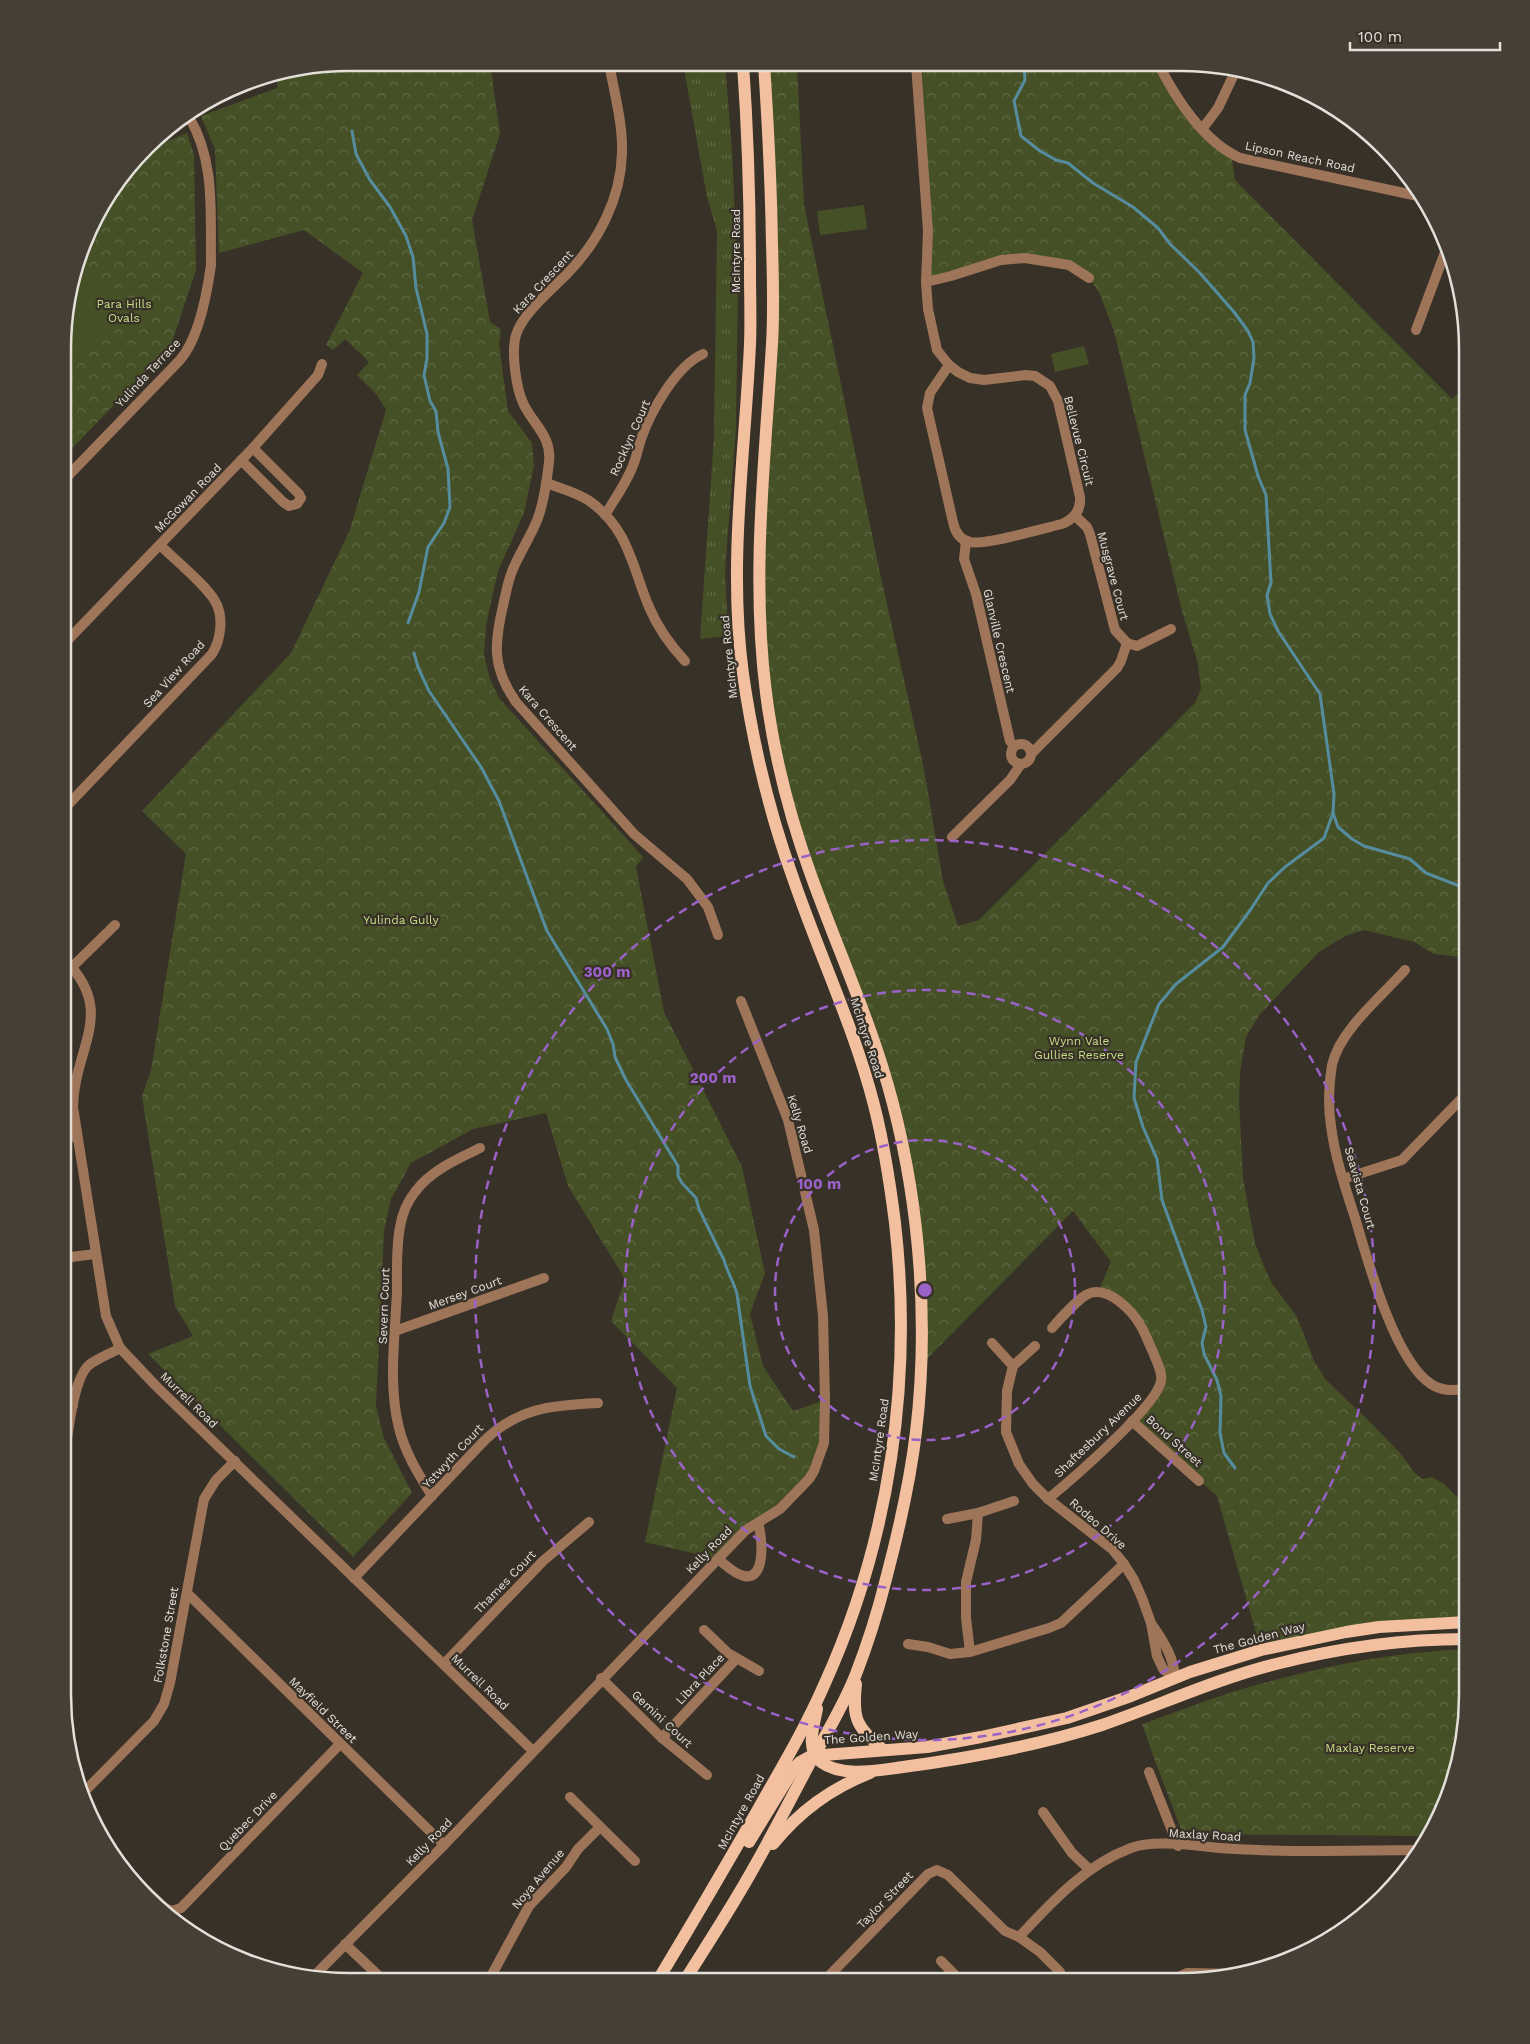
<svg xmlns="http://www.w3.org/2000/svg" width="1530" height="2044" font-family="'Work Sans',sans-serif">
  <style>
    .grass { fill: url(#grass-tufts) }
    .park { fill: url(#park-crowns) }
    .pitch { fill: #455026 }
    .lines { fill: none; stroke-linecap: round; stroke-linejoin: round }
    .stream { stroke: #568d9e; stroke-width: 3 }
    .street { stroke: #9f755a; stroke-width: 10 }
    .primary { stroke: #f3c09f; stroke-width: 12 }
    .ring { fill: none; stroke: #9a62c7; stroke-width: 2.5; stroke-dasharray: 9 6 }
    .labels { text-anchor: middle; stroke-width: 4.5; stroke-linejoin: round; paint-order: stroke }
    .street-label { font-size: 12px; fill: #e3dfd9; stroke: #383128 }
    .park-label { font-size: 12px; fill: #c7de86; stroke: #383128 }
    .rim { fill: none; stroke: #e3dfd9; stroke-width: 2.5 }
    .centre { fill: #9a62c7; stroke: #383128; stroke-width: 2.5 }
    .ring-label { font-size: 15px; text-anchor: middle; font-weight: bold; fill: #9a62c7; stroke: #383128; stroke-width: 4.5; stroke-linejoin: round; paint-order: stroke }
  </style>
  <defs>
    <pattern id="grass-tufts" width="24" height="20" patternUnits="userSpaceOnUse" patternTransform="scale(1.25)"><rect width="24" height="20" fill="#455026"/><path d="M3 7l-1-3M5 7V3M7 7l1-3M15 17l-1-3M17 17v-4M19 17l1-3" fill="none" stroke="#606945"/></pattern>
    <pattern id="park-crowns" width="20" height="18" patternUnits="userSpaceOnUse" patternTransform="scale(1.25)"><rect width="20" height="18" fill="#455026"/><path d="M2 6a3 3 0 1 1 6 0M12 15a3 3 0 1 1 6 0" fill="none" stroke="#606945"/></pattern>
  </defs>
  <rect width="100%" height="100%" fill="#383128"/>
  <polygon class="grass" points="683,63 725,64 732,151 738,280 736,429 725,570 728,636 700,639 714,437 717,231 707,197"/>
  <g class="park">
    <polygon points="349,63 490,63 500,134 472,220 490,322 501,329 499,344 508,411 532,443 534,466 524,513 498,571 486,625 484,655 490,679 499,698 643,857 636,867 664,1012 742,1167 765,1273 750,1314 763,1366 793,1411 825,1400 824,1443 809,1479 718,1559 645,1542 677,1388 611,1321 625,1279 568,1186 546,1113 473,1129 411,1163 391,1199 384,1231 376,1406 384,1438 412,1493 353,1557 148,1354 193,1336 175,1306 142,1096 151,1070 186,854 142,811 291,653 349,532 386,410 377,395 357,375 369,362 345,339 333,350 326,345 363,273 304,230 219,253 215,149 201,116 277,88 278,74"/>
    <polygon points="764,64 797,64 804,205 880,573 924,769 943,881 958,926 979,920 1195,703 1201,689 1198,664 1182,611 1114,331 1099,292 1089,278 1069,265 1025,258 926,282 916,64 1159,65 1178,99 1231,154 1235,180 1452,399 1467,385 1467,958 1434,954 1414,942 1364,930 1345,936 1319,952 1260,1014 1246,1037 1240,1073 1239,1101 1243,1178 1255,1243 1266,1271 1271,1282 1297,1317 1314,1361 1326,1380 1369,1421 1401,1454 1414,1472 1422,1479 1432,1477 1444,1484 1467,1507 1467,1622 1433,1623 1261,1650 1217,1496 1132,1421 1144,1409 1160,1371 1125,1307 1098,1292 1111,1262 1073,1211 921,1365 921,1294 893,1104 788,803 762,659 769,378"/>
    <polygon points="187,133 194,155 196,270 171,345 65,456 65,311 101,206 146,150"/>
    <path d="M1467,1649V1714L1452,1788L1428,1836L1196,1834L1181,1829L1158,1769L1142,1724C1177,1712 1211,1698 1246,1688C1318,1667 1392,1652 1467,1649Z"/>
  </g>
  <g class="pitch">
    <polygon points="864,205 867,229 820,235 817,211"/>
    <polygon points="86,262 126,307 65,364 65,311 80,267"/>
    <polygon points="1084,346 1089,364 1055,372 1051,354"/>
  </g>
  <g class="lines">
    <g class="stream">
      <polyline points="1024,64 1025,80 1014,101 1021,136 1040,151 1056,160 1068,163 1093,183 1133,207 1158,228 1170,244 1199,272 1234,312 1248,331 1253,342 1254,358 1250,383 1245,395 1245,430 1258,476 1266,495 1271,583 1267,595 1270,614 1278,631 1320,694 1334,794 1333,813 1338,827 1352,839 1364,846 1410,859 1426,873 1467,889"/>
      <polyline points="352,131 356,154 370,180 390,207 406,236 413,257 416,288 427,334 427,358 424,375 430,401 436,411 438,432 448,469 450,507 444,523 428,547 419,592 408,623"/>
      <path d="M414,653L418,667L429,691L481,767L499,801L547,931L607,1029L613,1044L615,1057L626,1080L678,1166V1176L682,1183L696,1198L699,1209L724,1260C727,1272 734,1282 737,1294L750,1386L766,1436L779,1449L794,1457"/>
      <polyline points="1235,1468 1224,1453 1220,1433 1221,1396 1217,1380 1204,1354 1202,1343 1206,1327 1202,1310 1162,1200 1157,1159 1143,1127 1134,1098 1136,1062 1159,1004 1176,984 1223,947 1251,909 1268,883 1285,867 1324,838 1333,813"/>
    </g>
    <g class="street">
      <path d="M609,63C614,92 623,123 622,153C621,199 598,242 567,274C551,290 522,314 516,335C511,352 516,389 524,405C534,425 552,437 549,462C547,480 544,501 538,518C531,536 520,552 513,569C508,580 506,593 503,606C494,644 492,668 516,702L634,834L687,879L708,907L718,935"/>
      <path d="M916,64L928,231L926,282L928,309L937,350L949,365L958,372L970,378L984,380L1026,375L1035,376L1050,386L1058,401L1080,497C1081,510 1074,519 1062,524C1045,528 983,546 970,542C960,540 955,532 953,522L927,408L930,393L949,365"/>
      <path d="M1159,65C1176,99 1204,142 1240,158L1418,196"/>
      <polyline points="1203,128 1218,108 1236,70"/>
      <polyline points="926,282 951,276 1001,260 1025,258 1069,265 1089,278"/>
      <polyline points="1416,330 1447,247"/>
      <polyline points="241,460 283,502 289,506 297,504 301,498 299,494 253,448"/>
      <path d="M65,479L180,360C199,338 207,294 211,265C210,214 216,162 189,117"/>
      <path d="M546,483C560,488 575,492 588,500C629,528 632,567 649,607C658,628 670,645 685,661"/>
      <path d="M605,515C614,500 625,485 632,468C636,459 638,449 641,439C651,411 676,366 703,354"/>
      <polyline points="966,541 964,559 976,594 1010,741 1014,746"/>
      <polyline points="1127,643 1137,646 1171,629"/>
      <polyline points="64,644 253,448 318,375 322,364"/>
      <circle cx="1021" cy="754" r="10"/>
      <polyline points="1031,754 1117,668 1121,661 1127,643 1115,630 1090,534 1087,527 1075,516"/>
      <path d="M64,809L212,654C221,640 224,616 215,601C205,584 175,560 160,545"/>
      <polyline points="952,837 1010,780 1021,764"/>
      <path d="M64,959C118,1012 74,1047 73,1107L106,1316L120,1348L156,1386L533,1751"/>
      <polyline points="72,967 115,925"/>
      <path d="M1405,970C1381,997 1340,1030 1332,1065C1329,1084 1328,1107 1331,1126C1335,1158 1346,1190 1356,1221C1368,1262 1395,1361 1431,1384C1443,1392 1454,1390 1467,1389"/>
      <polyline points="64,1138 76,1136"/>
      <polyline points="1343,1179 1402,1160 1467,1093"/>
      <polyline points="63,1258 95,1254"/>
      <polyline points="395,1331 544,1278"/>
      <polyline points="992,1343 1013,1366"/>
      <polyline points="1035,1346 1013,1366 1007,1391 1006,1432 1019,1464 1033,1484 1048,1499 1112,1549 1124,1564 1134,1580 1142,1598 1151,1623 1157,1656 1163,1669 1175,1678"/>
      <polyline points="63,1405 73,1406"/>
      <polyline points="1132,1421 1199,1481"/>
      <path d="M63,1466C67,1444 72,1379 89,1365C98,1358 110,1354 120,1348"/>
      <path d="M432,1496C419,1475 405,1453 399,1428C388,1385 395,1336 397,1292C397,1271 396,1248 400,1227C402,1215 407,1202 415,1192C430,1171 457,1159 480,1148"/>
      <path d="M1048,1499C1070,1481 1158,1405 1161,1381C1163,1372 1156,1361 1153,1352C1149,1344 1146,1335 1142,1328C1133,1311 1108,1285 1088,1294C1080,1297 1059,1320 1052,1328"/>
      <polyline points="947,1519 978,1513 1014,1501"/>
      <path d="M718,1559C726,1565 734,1574 744,1576C767,1581 762,1535 758,1523"/>
      <path d="M354,1578L482,1443C516,1408 552,1405 598,1403"/>
      <polyline points="187,1593 444,1845"/>
      <path d="M1153,1626C1164,1642 1174,1658 1175,1678"/>
      <polyline points="704,1630 728,1653 759,1671"/>
      <polyline points="908,1644 928,1647 950,1654 970,1652 1049,1628 1061,1623 1124,1564"/>
      <polyline points="970,1652 966,1618 966,1582 976,1540 978,1513"/>
      <polyline points="444,1664 543,1561 589,1522"/>
      <polyline points="601,1678 662,1738 707,1775"/>
      <polyline points="662,1738 736,1659"/>
      <polyline points="1149,1772 1178,1846"/>
      <polyline points="82,1794 154,1721 164,1704 170,1683 204,1499 216,1480 235,1461"/>
      <polyline points="570,1797 635,1861"/>
      <polyline points="1043,1812 1072,1853 1090,1870"/>
      <polyline points="126,1872 165,1908 172,1911 181,1908 340,1744"/>
      <path d="M1019,1937C1051,1903 1085,1865 1131,1848C1157,1838 1207,1848 1236,1849C1298,1853 1360,1850 1422,1850"/>
      <polyline points="345,1944 382,1979"/>
      <polyline points="941,1961 961,1981"/>
      <polyline points="311,1979 444,1845 740,1536 746,1530 780,1509 809,1479 814,1471 824,1443 825,1400 823,1316 814,1230 788,1120 741,1001"/>
      <polyline points="489,1980 529,1906 566,1867 578,1849 600,1827"/>
      <polyline points="824,1981 928,1874 937,1870 948,1875 1005,1931 1019,1937 1040,1952 1060,1972"/>
      <polyline points="1169,1981 1187,1973 1237,1974"/>
    </g>
    <g class="primary">
      <path d="M856,1684C852,1721 857,1726 883,1750"/>
      <path d="M817,1709C814,1725 805,1750 821,1762C842,1778 879,1770 903,1767C970,1758 1037,1746 1102,1725C1160,1705 1216,1679 1276,1664C1338,1648 1403,1639 1467,1639"/>
      <polyline points="749,1842 795,1767 800,1762 811,1756 927,1747 981,1737 1067,1718 1131,1696 1190,1672 1261,1650 1346,1632 1379,1627 1467,1622"/>
      <path d="M773,1844C800,1811 830,1789 870,1773"/>
      <path d="M658,1980C696,1917 733,1854 769,1790C789,1755 809,1720 825,1683C890,1539 913,1380 895,1223C890,1183 884,1144 874,1105C854,1027 819,954 793,878C769,812 753,744 743,674C728,564 745,454 750,344C751,321 750,297 750,274C750,203 748,134 743,64"/>
      <path d="M685,1980C708,1943 732,1907 753,1869C773,1834 791,1798 810,1763C826,1734 844,1705 856,1674C868,1643 878,1611 886,1579C899,1530 910,1482 916,1432C929,1325 920,1208 893,1104C873,1026 839,953 812,878C790,818 774,756 766,693C751,576 765,461 772,344C774,311 773,277 772,244C771,183 768,124 764,64"/>
    </g>
  </g>
  <g class="ring">
    <circle cx="925" cy="1290" r="150"/>
    <circle cx="925" cy="1290" r="300"/>
    <circle cx="925" cy="1290" r="450"/>
  </g>
  <g class="labels">
    <g class="street-label">
      <text transform="translate(1300 157) rotate(12)" y="4">Lipson Reach Road</text>
      <text transform="translate(736 251) rotate(-90)" y="4">McIntyre Road</text>
      <text transform="translate(543 282) rotate(-47)" y="4">Kara Crescent</text>
      <text transform="translate(148 373) rotate(-47)" y="4">Yulinda Terrace</text>
      <text transform="translate(630 438) rotate(-66)" y="4">Rocklyn Court</text>
      <text transform="translate(1079 441) rotate(76)" y="4">Bellevue Circuit</text>
      <text transform="translate(188 498) rotate(-46)" y="4">McGowan Road</text>
      <text transform="translate(1113 576) rotate(75)" y="4">Musgrave Court</text>
      <text transform="translate(999 641) rotate(77)" y="4">Glanville Crescent</text>
      <text transform="translate(729 657) rotate(-96)" y="4">McIntyre Road</text>
      <text transform="translate(174 674) rotate(-48)" y="4">Sea View Road</text>
      <text transform="translate(548 718) rotate(49)" y="4">Kara Crescent</text>
      <text transform="translate(867 1038) rotate(72)" y="4">McIntyre Road</text>
      <text transform="translate(800 1124) rotate(73)" y="4">Kelly Road</text>
      <text transform="translate(1360 1188) rotate(74)" y="4">Seavista Court</text>
      <text transform="translate(465 1293) rotate(-20)" y="4">Mersey Court</text>
      <text transform="translate(384 1306) rotate(-88)" y="4">Severn Court</text>
      <text transform="translate(189 1400) rotate(44)" y="4">Murrell Road</text>
      <text transform="translate(1098 1435) rotate(-44)" y="4">Shaftesbury Avenue</text>
      <text transform="translate(879 1440) rotate(-82)" y="4">McIntyre Road</text>
      <text transform="translate(1174 1441) rotate(42)" y="4">Bond Street</text>
      <text transform="translate(453 1456) rotate(-47)" y="4">Ystwyth Court</text>
      <text transform="translate(1098 1524) rotate(41)" y="4">Rodeo Drive</text>
      <text transform="translate(709 1550) rotate(-46)" y="4">Kelly Road</text>
      <text transform="translate(505 1582) rotate(-46)" y="4">Thames Court</text>
      <text transform="translate(166 1635) rotate(-80)" y="4">Folkstone Street</text>
      <text transform="translate(1259 1638) rotate(-15)" y="4">The Golden Way</text>
      <text transform="translate(700 1679) rotate(-47)" y="4">Libra Place</text>
      <text transform="translate(480 1682) rotate(44)" y="4">Murrell Road</text>
      <text transform="translate(323 1710) rotate(44)" y="4">Mayfield Street</text>
      <text transform="translate(662 1719) rotate(43)" y="4">Gemini Court</text>
      <text transform="translate(871 1737) rotate(-4)" y="4">The Golden Way</text>
      <text transform="translate(741 1812) rotate(-61)" y="4">McIntyre Road</text>
      <text transform="translate(248 1821) rotate(-46)" y="4">Quebec Drive</text>
      <text transform="translate(1205 1835) rotate(3)" y="4">Maxlay Road</text>
      <text transform="translate(429 1842) rotate(-46)" y="4">Kelly Road</text>
      <text transform="translate(538 1879) rotate(-50)" y="4">Noya Avenue</text>
      <text transform="translate(885 1900) rotate(-46)" y="4">Taylor Street</text>
    </g>
    <g class="park-label">
      <text x="124" y="308">Para Hills<tspan x="124" dy="14">Ovals</tspan></text>
      <text x="401" y="924">Yulinda Gully</text>
      <text x="1079" y="1045">Wynn Vale<tspan x="1079" dy="14">Gullies Reserve</tspan></text>
      <text x="1370" y="1752">Maxlay Reserve</text>
    </g>
  </g>
  <path d="M0 0H1530V2044H0ZM349 71H1181A278 278 0 0 1 1459 349V1695A278 278 0 0 1 1181 1973H349A278 278 0 0 1 71 1695V349A278 278 0 0 1 349 71Z" fill="#463f36" fill-rule="evenodd"/>
  <path class="rim" d="M349 71H1181A278 278 0 0 1 1459 349V1695A278 278 0 0 1 1181 1973H349A278 278 0 0 1 71 1695V349A278 278 0 0 1 349 71Z"/>
  <circle cx="925" cy="1290" r="8" class="centre"/>
  <g class="ring-label">
    <text x="607" y="977">300 m</text>
    <text x="713" y="1083">200 m</text>
    <text x="819" y="1189">100 m</text>
  </g>
  <path d="M1350 42v8h150v-8" fill="none" stroke="#e3dfd9" stroke-width="2.5"/>
  <text x="1358" y="42" font-size="15" fill="#e3dfd9" stroke="#383128" stroke-width="4" paint-order="stroke">100 m</text>
</svg>
